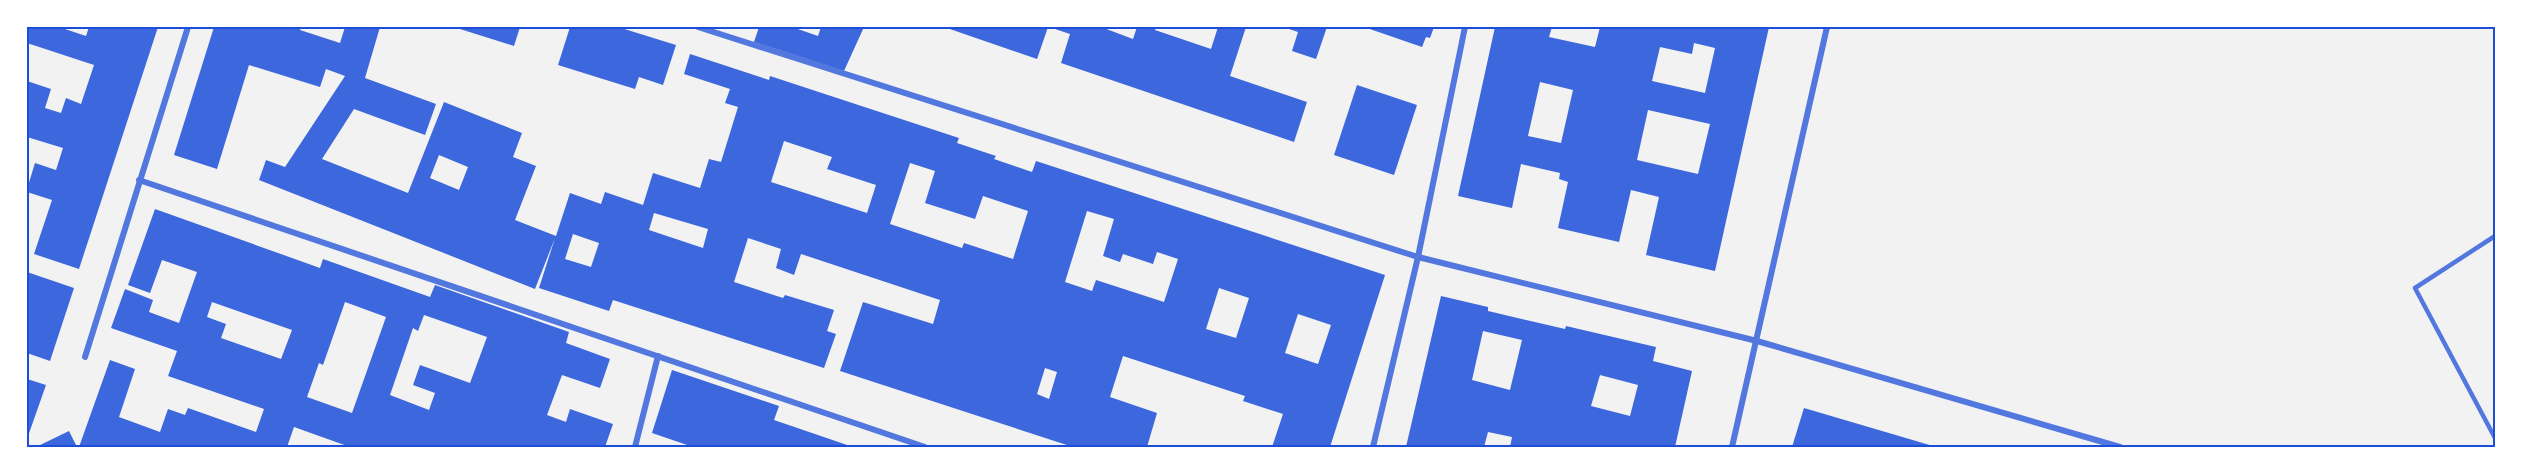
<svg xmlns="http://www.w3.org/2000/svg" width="2522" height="474" font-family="Commissioner,sans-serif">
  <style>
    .building { fill: #3d67dc; fill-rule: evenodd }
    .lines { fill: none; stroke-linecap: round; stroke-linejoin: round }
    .service { stroke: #5277de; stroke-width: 4.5 }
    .minor { stroke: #5277de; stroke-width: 6 }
    .neatline { fill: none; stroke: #1d4ed8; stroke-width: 2 }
  </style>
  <rect width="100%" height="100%" fill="#f2f2f2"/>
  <g class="building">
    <polygon points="27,27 59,27 86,36 89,27 158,27 79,269 34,254 52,200 27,192 27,189 35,163 56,170 63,148 27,137 27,81 51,89 45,108 61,113 66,98 81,104 94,65 27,43"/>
    <path d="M214,27H301L300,30L340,43L345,27H380L365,78L436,104L425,135L354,109L322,159L408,193L444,102L522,133L513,157L536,166L515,220L556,236L570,193L601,204L605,192L643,205L653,173L700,188L709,159L721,162L738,107L725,103L730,89L684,74L690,54L769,80L770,76L959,138L957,143L996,156L994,159L1032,172L1036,161L1385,275L1330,447H1272L1283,414L1243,401L1245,396L1123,356L1110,397L1157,413L1147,447H1073L840,371L863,302L933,324L940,300L801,254L794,275L776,268L781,249L748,238L734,282L783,298L785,295L834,310L827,331L836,334L824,368L613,300L609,311L539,288L555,238L535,289L259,180L266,160L285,167L345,76L326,69L320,87L249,65L217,169L174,155ZM784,141L832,157L827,169L876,185L867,213L771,182ZM439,155L468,167L459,190L430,178ZM910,163L935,171L925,203L975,219L983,196L1028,211L1013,259L964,243L962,248L890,224ZM1087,211L1114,219L1103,256L1120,262L1123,254L1153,264L1157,252L1178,259L1164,302L1096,280L1092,291L1065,282ZM654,213L708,229L703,248L649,230ZM573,234L599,243L591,267L565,259ZM1219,288L1249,298L1236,338L1206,329ZM1298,314L1331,325L1318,364L1285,353ZM1045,368L1057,372L1049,399L1037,394Z"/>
    <polygon points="461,27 520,27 514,46 460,29"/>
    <polygon points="570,27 618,27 676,45 663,85 639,77 635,89 558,65"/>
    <polygon points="759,27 792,27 818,36 821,27 864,27 844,71 754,42"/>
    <polygon points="944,27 1048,27 1037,59"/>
    <polygon points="1055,27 1101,27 1133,39 1137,27 1156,27 1155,30 1211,49 1218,27 1246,27 1230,76 1307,102 1294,142 1061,63 1070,34 1055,29"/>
    <polygon points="1283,27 1327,27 1316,59 1292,51 1298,32"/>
    <polygon points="1364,27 1434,27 1430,38 1426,37 1422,47"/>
    <path d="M1495,27H1552L1549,37L1595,47L1600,27H1769L1715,271L1646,255L1659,197L1631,190L1619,242L1558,228L1568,182L1559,179L1560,173L1521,164L1512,208L1458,196ZM1694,43L1715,48L1705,93L1652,81L1660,47L1692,54ZM1540,82L1573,90L1561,143L1528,136ZM1648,110L1710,124L1698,174L1637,160Z"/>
    <polygon points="1357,85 1417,105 1394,175 1334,155"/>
    <path d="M155,209L320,268L323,259L430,297L435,285L569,332L566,343L610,359L600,388L562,375L547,415L566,422L570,409L613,424L605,447H350L294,427L287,447H79L110,360L135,369L119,417L160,432L168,409L185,415L188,408L256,432L264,409L168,376L177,351L111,328L125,289L153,300L149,312L179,323L197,272L162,260L150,293L128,285ZM212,302L292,330L281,359L221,338L226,324L207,317ZM345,302L386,317L352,413L307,397L319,363L323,365ZM424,315L487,337L470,383L420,365L413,385L435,393L429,410L390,395L413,328L418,331Z"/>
    <polygon points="27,272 74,288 50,361 27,353"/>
    <path d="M1441,296L1488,307V311L1565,329L1566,326L1656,347L1653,361L1692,371L1675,447H1510L1512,437L1488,432L1484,447H1406ZM1483,331L1522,340L1510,390L1472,380ZM1600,375L1638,385L1630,416L1591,406Z"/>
    <polygon points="672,370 779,406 774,420 853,447 693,447 652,433"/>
    <polygon points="27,379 46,385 27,439"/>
    <polygon points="1804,408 1933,446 1933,447 1792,447"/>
    <polygon points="69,431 77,447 36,447"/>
  </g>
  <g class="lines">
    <polyline class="service" points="2495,236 2415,288 2495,438"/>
    <g class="minor">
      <polyline points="698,27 1418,257 1757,341 2120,447"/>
      <polyline points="139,180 925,447"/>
      <polyline points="85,357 188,27"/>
      <polyline points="635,447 658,356"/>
      <polyline points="1373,447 1418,257 1465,27"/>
      <polyline points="1732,447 1827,27"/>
    </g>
  </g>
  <rect width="2522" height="474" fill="none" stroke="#ffffff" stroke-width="57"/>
  <rect x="28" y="28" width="2466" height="418" class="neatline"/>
</svg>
